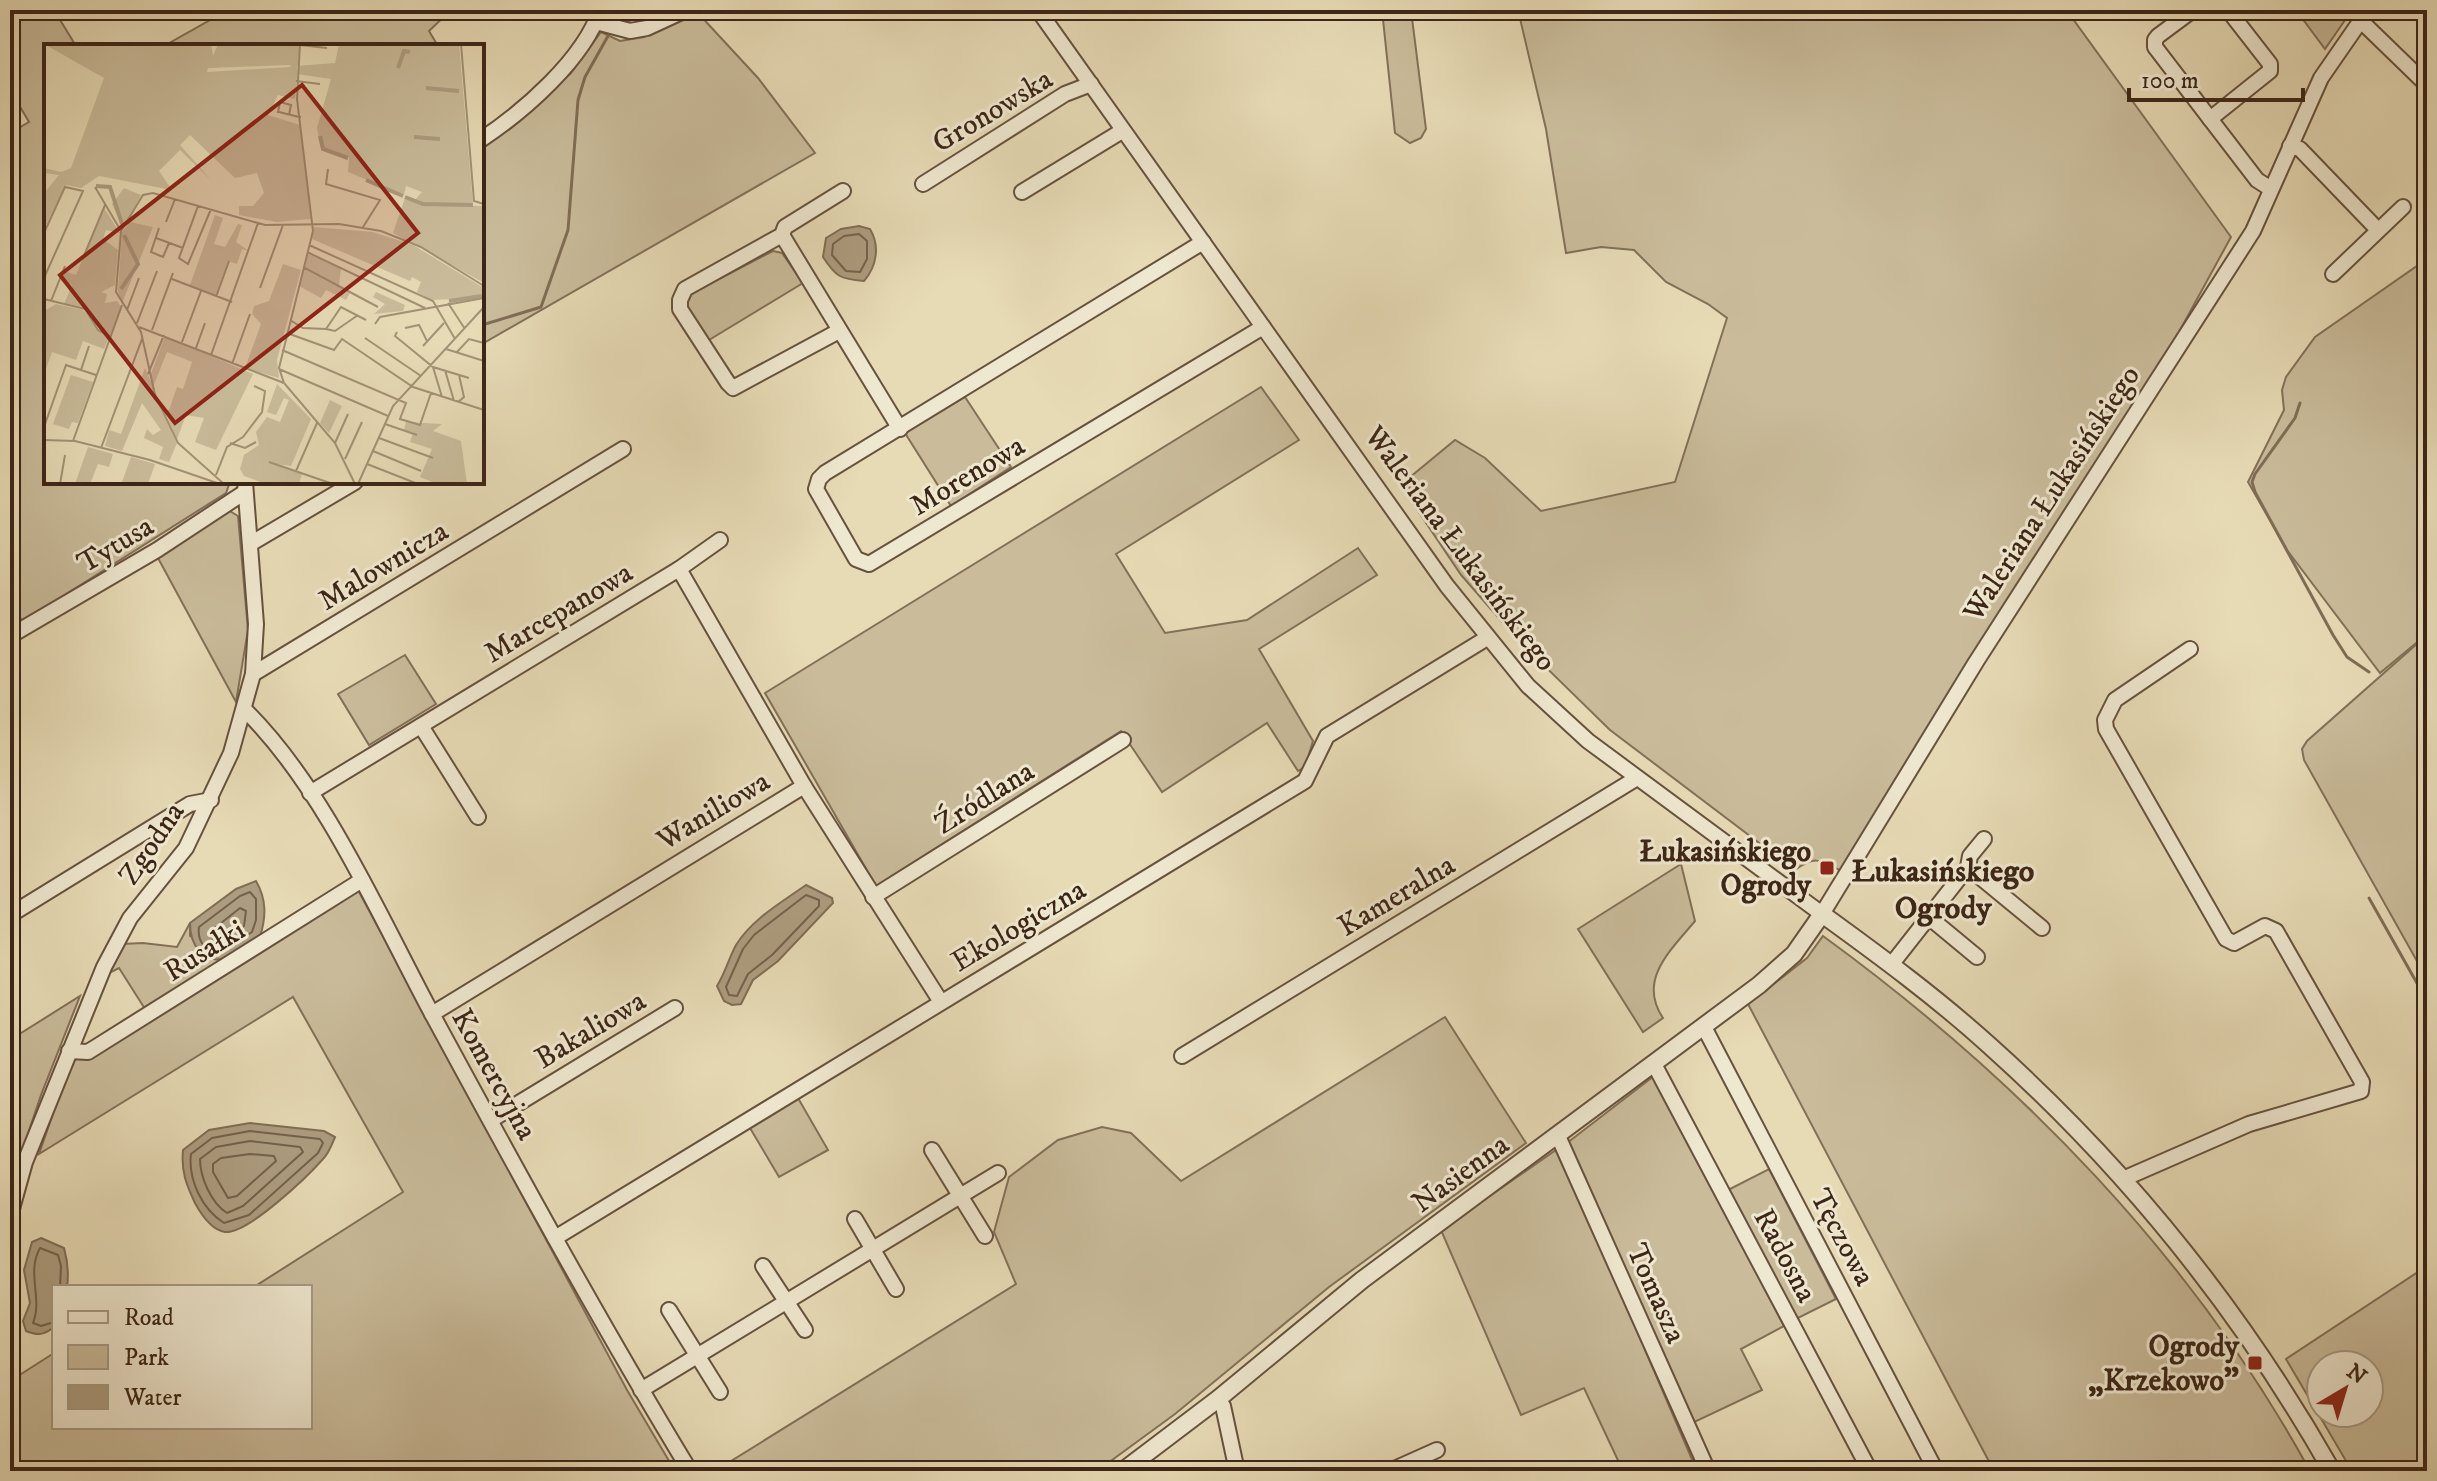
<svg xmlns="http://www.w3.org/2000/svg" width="2437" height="1481" font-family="'IM FELL DW Pica',serif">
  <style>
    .green { fill: #cabc9b; stroke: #837059; stroke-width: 2; fill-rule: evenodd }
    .water { fill: #ad9d80; stroke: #806d56; stroke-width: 2 }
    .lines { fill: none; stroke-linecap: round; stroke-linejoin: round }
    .shore { stroke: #74614c; stroke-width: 2 }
    .stream { stroke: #806d56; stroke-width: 3 }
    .minor-casing { stroke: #67523f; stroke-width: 18 }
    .tertiary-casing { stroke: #67523f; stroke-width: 20 }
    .minor { stroke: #efe8d0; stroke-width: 14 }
    .tertiary { stroke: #efe8d0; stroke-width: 16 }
    .poi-dot { fill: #8f2418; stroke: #efe8d0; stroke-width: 3 }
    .labels { text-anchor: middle; stroke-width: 6; stroke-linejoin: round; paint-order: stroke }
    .street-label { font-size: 30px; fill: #3c2517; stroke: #efe8d0 }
    .poi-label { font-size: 30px; font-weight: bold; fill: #3c2517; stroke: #efe8d0; text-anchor: end }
    .neighbourhood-label { font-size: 32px; font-weight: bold; fill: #3c2517; stroke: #efe8d0 }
    .inset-river { fill: none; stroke: #ad9d80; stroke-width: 4 }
    .inset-road { fill: none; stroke: #a39276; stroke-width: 2 }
    .view { fill: #8f2418; fill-opacity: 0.15; stroke: #8f2418; stroke-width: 4 }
    .inset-edge { fill: none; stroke: #3c2517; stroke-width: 4 }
  </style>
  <rect width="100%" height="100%" fill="#e7dbb6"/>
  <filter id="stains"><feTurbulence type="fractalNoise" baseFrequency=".0025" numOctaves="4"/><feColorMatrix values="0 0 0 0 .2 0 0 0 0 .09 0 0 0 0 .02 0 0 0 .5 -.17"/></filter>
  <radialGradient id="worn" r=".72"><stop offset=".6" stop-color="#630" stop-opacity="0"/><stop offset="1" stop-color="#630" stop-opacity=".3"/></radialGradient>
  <g class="green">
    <polygon points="18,10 54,10 76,46 46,46 46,482 230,482 226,493 22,622 10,594 10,133 29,122 10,90 10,14"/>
    <polygon points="228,10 451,10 429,31 438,46 164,46"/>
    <polygon points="608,10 671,10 621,23 610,18"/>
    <polygon points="1382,10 1411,10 1426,129 1421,138 1410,143 1395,133"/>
    <path d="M1518,10H2088L2073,19L2231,237L2162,363L1841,871C1820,860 1816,855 1795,870L1610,730L1517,639L1461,575L1410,499L1409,478L1455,440L1485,458L1541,511L1675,482L1727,318L1708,304L1666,282L1634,250L1601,247L1566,253L1546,129Z"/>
    <polygon points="2296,10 2352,10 2325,49"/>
    <polygon points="697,12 758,78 815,153 482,344 482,147 503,132 571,73 601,32 620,41 644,37"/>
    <polygon points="773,251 782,253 803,283 709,340 686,306 692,293"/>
    <polygon points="2427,259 2427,634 2380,673 2287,550 2248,482 2284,410 2282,390 2286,377 2315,337"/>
    <polygon points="1261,387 1299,440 1116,554 1165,633 1247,620 1358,548 1377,575 1259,649 1313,741 1305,767 1298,771 1267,723 1162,792 1121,731 876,886 765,693"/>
    <polygon points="965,397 1011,467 951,506 905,433"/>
    <polygon points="228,510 238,516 248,630 236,702 158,558"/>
    <polygon points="2427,635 2427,979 2304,760 2302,749 2307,741"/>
    <polygon points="405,655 436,704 369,745 338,694"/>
    <path d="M1681,864L1695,921C1671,950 1637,980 1663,1018L1643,1032L1578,929Z"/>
    <polygon points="358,890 627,1390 675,1471 10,1471 10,1365 18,1376 54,1353 54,1427 310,1427 310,1287 254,1287 403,1192 293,997 39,1154 72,1059 88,1057"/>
    <polygon points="190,923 190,936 227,958 145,1009 119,968 109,973 122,944 143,943 177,947"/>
    <path d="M1823,936C2019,1079 2193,1257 2310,1471H2018L2015,1466L2005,1471H1994L1748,1004L1807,958Z"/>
    <polygon points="80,996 41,1095 10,1187 10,1040"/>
    <polygon points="1445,1017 1526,1143 1329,1287 1175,1414 1097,1471 715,1471 1016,1284 994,1232 1009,1177 1058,1140 1102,1127 1131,1133 1181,1181"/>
    <polygon points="1654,1076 1784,1326 1741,1349 1762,1390 1688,1425 1567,1143"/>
    <polygon points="798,1098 828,1150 779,1177 750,1128"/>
    <polygon points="1556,1150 1616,1282 1697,1471 1623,1471 1584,1388 1521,1415 1441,1230"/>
    <polygon points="1769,1169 1836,1299 1796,1319 1728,1190"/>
    <path d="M2427,1266V1471H2352L2286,1359ZM2321,1365H2369V1413H2321Z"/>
  </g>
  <g class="water">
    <path d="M859,226L870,229C880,246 877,266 864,281C840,279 836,277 823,257L826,238L841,229Z"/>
    <path d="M256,881C267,900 266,917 260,937C249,944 237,954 225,958C202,965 190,943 190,923L236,889Z"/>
    <path d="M806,885L832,898L833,903L778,961L753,980L741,1004L732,1005L724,1001L717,986C725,973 729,958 736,945C752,919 782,902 806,885Z"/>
    <path d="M250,1123L324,1131L335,1137C332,1144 329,1153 323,1159C308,1176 248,1234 225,1232C211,1230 201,1214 195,1203C186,1184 181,1171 183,1150L209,1130Z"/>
    <path d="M41,1238L64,1248C68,1262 69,1273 67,1287H54V1327C44,1335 38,1336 26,1331L23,1321L30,1303L24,1270L32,1242Z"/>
  </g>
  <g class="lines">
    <g class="shore">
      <polygon points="859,234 867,241 867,259 860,272 846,271 832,255 833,244 844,236"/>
      <path d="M250,892L256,899V920L252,932C240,940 218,960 204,946C199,940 198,934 199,927L240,896Z"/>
      <polygon points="806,895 819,900 819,906 772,955 748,974 737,996 729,995 726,987 743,949 754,935"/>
      <polygon points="240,908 246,911 244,926 221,940 213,939 211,931"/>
      <path d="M250,1131L320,1139L323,1143L318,1153L249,1215L224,1223C202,1209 188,1180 191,1154L212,1138Z"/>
      <path d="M250,1141L300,1147L303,1152L243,1206L227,1213C211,1203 200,1177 200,1159L216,1147Z"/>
      <polygon points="250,1154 274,1156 276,1161 237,1196 228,1198 213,1172 213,1164 221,1158"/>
      <path d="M54,1322L41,1326L33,1323C43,1298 26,1273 40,1248L58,1255L61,1266L60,1287"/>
    </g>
    <g class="stream">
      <polyline points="618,17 621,10"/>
      <polyline points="482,325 541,307 568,230 578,100 585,77 608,36"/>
      <polyline points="2300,403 2295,418 2255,474 2252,482 2255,492 2333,635 2347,657 2369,672"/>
      <polyline points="2369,898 2427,1001"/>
    </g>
    <g class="minor-casing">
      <g id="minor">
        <polyline points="1038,10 1447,586 1528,686 1588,741 1822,914 1976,662 2253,231 2321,78 2368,10"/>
        <polyline points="2193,10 2158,36 2155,40 2155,47 2257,180 2271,189"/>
        <polyline points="2360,20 2427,85"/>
        <polyline points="596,22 630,31 647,28 686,10"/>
        <polyline points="2210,119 2270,71 2270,64 2228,10"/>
        <path d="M482,139C524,111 584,59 600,10"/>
        <polyline points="2290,146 2300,149 2378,230"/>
        <polyline points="923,184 1065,94 1091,84"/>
        <polyline points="1022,192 1122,131"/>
        <polyline points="782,235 900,429"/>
        <polyline points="1203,242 825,473 819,479 816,489 856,559 869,564 1263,327"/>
        <polyline points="2333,274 2403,207"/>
        <polyline points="839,331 733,388 728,383 680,309 680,300 685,289 782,235 785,227 843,191"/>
        <polyline points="250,544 355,482"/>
        <polyline points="679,569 804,786 941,1002"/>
        <polyline points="10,636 157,550 245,492"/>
        <polyline points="253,674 623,449"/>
        <path d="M244,709C323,786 379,915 431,1012C515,1167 599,1321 690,1471"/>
        <polyline points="421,726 478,817"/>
        <polyline points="310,793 679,569 720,540"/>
        <polyline points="1968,867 2042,928"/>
        <polyline points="873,897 1123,740"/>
        <polyline points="10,915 190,804 211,800"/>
        <polyline points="1930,918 1977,957"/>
        <polyline points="1891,965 1968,867 1970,856 1984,839"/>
        <polyline points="432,1014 804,786"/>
        <polyline points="1704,1027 1936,1471"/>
        <polyline points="69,1051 88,1052 362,880"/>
        <polyline points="1182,1056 1637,778"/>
        <polyline points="1654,1064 1870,1471"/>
        <polyline points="491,1120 675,1008"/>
        <polyline points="1558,1136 1708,1471"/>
        <polyline points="932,1150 985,1236"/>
        <polyline points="2123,1179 2249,1124 2361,1091 2362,1082 2276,931 2265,926 2234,943 2226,939 2106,729 2105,720 2115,700 2190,649"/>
        <polyline points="10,1216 25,1162 104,967 130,918 186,848 231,753 253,674 256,624 245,482"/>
        <polyline points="855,1219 896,1289"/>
        <polyline points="555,1238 1305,781 1327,736 1487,638"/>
        <polyline points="763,1266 805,1330"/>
        <polyline points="669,1310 720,1392"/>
        <polyline points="641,1390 998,1173"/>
        <polyline points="1218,1399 1223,1406 1237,1471"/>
        <polyline points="1390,1471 1437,1450"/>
      </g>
    </g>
    <g class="tertiary-casing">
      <path id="tertiary" d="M1123,1471L1218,1399L1362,1280L1759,985L1794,954L1822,914C1880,956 1937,998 1990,1046C2126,1168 2242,1312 2332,1471"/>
    </g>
    <use href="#minor" class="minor"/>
    <use href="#tertiary" class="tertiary"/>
  </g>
  <g class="poi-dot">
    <rect x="1819" y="860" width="16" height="16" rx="4"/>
    <rect x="2247" y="1355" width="16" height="16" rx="4"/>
  </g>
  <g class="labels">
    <g class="street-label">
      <text transform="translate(992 110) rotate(-31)" y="10">Gronowska</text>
      <text transform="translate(967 475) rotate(-31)" y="10">Morenowa</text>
      <text transform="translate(2051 493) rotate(-57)" y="10">Waleriana Łukasińskiego</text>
      <text transform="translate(115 544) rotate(-31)" y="10">Tytusa</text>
      <text transform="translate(1461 548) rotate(53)" y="10">Waleriana Łukasińskiego</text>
      <text transform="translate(383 565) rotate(-31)" y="10">Malownicza</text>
      <text transform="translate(558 612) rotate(-31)" y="10">Marcepanowa</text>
      <text transform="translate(984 797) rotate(-32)" y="10">Źródlana</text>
      <text transform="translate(713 810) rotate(-31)" y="10">Waniliowa</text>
      <text transform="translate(151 843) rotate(-56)" y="10">Zgodna</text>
      <text transform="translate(1396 895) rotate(-31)" y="10">Kameralna</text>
      <text transform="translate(1018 925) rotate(-31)" y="10">Ekologiczna</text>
      <text transform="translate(204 950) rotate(-32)" y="10">Rusałki</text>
      <text transform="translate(590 1029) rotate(-31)" y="10">Bakaliowa</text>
      <text transform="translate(495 1074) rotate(61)" y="10">Komercyjna</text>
      <text transform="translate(1460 1173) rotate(-36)" y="10">Nasienna</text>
      <text transform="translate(1843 1237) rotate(62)" y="10">Tęczowa</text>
      <text transform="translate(1786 1255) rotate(62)" y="10">Radosna</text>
      <text transform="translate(1657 1293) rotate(66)" y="10">Tomasza</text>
    </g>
    <g class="poi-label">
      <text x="1811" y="861">Łukasińskiego<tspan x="1811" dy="34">Ogrody</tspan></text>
      <text x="2239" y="1356">Ogrody<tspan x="2239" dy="34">„Krzekowo”</tspan></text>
    </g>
    <g class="neighbourhood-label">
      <text x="1943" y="881">Łukasińskiego<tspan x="1943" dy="37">Ogrody</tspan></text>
    </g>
  </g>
  <g transform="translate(44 44)">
    <rect width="440" height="440" fill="#e7dbb6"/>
    <path d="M0,0H167L169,12L174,0H256L251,55L234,51L224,71L256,81L267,175L233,178L195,171V162H209L220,149L213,129L191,134L146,91L136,101L167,136L136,106L115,127L128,146L55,132L37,144L22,141L0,185V149L15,131L0,129V124L17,128L27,124L60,34ZM247,21L246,23L163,28L164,24ZM295,0H415L429,160L378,159L371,156L378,148L362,142L360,151L304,128L305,113L277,104L273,84L287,35L253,30V22L291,19ZM80,144L97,151L79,185L68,160ZM361,154L380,161L440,162V239L349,189ZM60,164L76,189L62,186L59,195L74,206L71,241L57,248L63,250L61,259L73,257L77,263L66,291L54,285L43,265L20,260L28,241L16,236L20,227L32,231ZM171,171L179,174L170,200L181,203L194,180L198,181L192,198L205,207L198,205L193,220L184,217L172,251L146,241ZM86,178L109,183L78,259L74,247L78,188ZM270,183L329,188L369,201L440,244V254L388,256L373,248L377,238L368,233L366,237L268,195ZM264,210L297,224L295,242L261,223ZM239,220L257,226L233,316L235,334L201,324L217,280L208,270L210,262L225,257ZM260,225L306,249L302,256L282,246L277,254L255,242ZM332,248L361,261L359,267L330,270L341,260L329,253ZM12,260L39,266L65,293L60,305L39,297L32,316L8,308L0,330V267ZM121,292L209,330L172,406L151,398L160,374L142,371L133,395L120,366H125L133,343L139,345L148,318L123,308L109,343L107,330ZM101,324L133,399L125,418L115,415L119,403L100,394L103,385L109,391L117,386L98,359L78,407L61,402L65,386L77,390ZM27,331L49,338L34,379L28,378L25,385L9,380ZM233,340L267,375L247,422L231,420L258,430L255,440H222L200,432L196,425L200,411L215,401L212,388L223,373L236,378L245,356L240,354L232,371L223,368ZM286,356L298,362L285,389L276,379ZM362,378L398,380L389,387L417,397L423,440H393L376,433L388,405L366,398L369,389L360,386ZM44,403L69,410L65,423L54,420L46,440H31ZM87,413L111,420L104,440H65L78,438Z" fill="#cabc9b" fill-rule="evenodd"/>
    <path class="inset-river" d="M354,24L360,7L366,8M382,44L415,47M276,92L279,105L304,114M370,93L396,95M322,136L359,152M52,142L66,143L78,180M361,153L379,160L429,161M77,245L94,220L80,191M405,257L438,252"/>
    <path class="inset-road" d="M256,0L253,55L269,187L235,324L240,339L291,399L311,440M417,0L430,157L440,160M256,1L283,4M252,37L276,40M245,71L247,61L236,58L234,68H235L255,73H257M284,125L282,140L336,156L319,183M51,143L77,187L72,248L97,288L111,351L134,399L180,440M154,162L135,214L144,220L167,165M122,178L131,155M115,184L107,208L119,213L125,199M77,187L99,151L109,149L221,181L295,180L337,187L377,203L440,242M0,189L21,143L39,147L0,234M112,194L139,204M265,201L389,257L411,295M263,208L381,264M39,214L61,161M259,223L334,263M128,235L188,258M216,244L239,181M172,253L185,217M0,255L41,265L54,286L67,293M7,257L21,222M404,259L421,285M83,266L95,234M246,276L259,284L282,285L297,263L322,276M93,279L113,227M331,280L336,273L440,254M95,283L240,339M361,284L375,281L383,297M282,285L291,287L314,271M108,286L129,229M353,288L351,292L389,323L425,334M243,289L290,306L298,295L369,343L440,366M321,294L377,332M138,298L157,247M379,302L400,279M152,304L161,279M402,305L440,317M238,306L362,359L356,375L376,381L387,349M413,308L425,295L440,299M167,311L214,179M188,320L206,270M389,323L398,353M235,325L344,372M37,326L45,302M401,326L410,357M104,330L120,291M414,358L420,353L415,331M341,380L373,391M0,383L22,321L52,331M335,394L389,414M0,396L31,397L106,416L176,440M29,397L78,261M186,399L201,404L212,398M291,399L304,370M57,404L98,295M329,407L377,427M301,415L318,378M225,418L289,440M323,420L374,440M252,427L273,379M172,431L183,403L199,393L218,368L221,347L210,342M16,440L21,411M314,440L349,362L440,263"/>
    <path class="view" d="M258,41L374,189L131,379L16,231Z"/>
    <rect width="440" height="440" class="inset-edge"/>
  </g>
  <rect width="2437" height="1481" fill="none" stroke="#e7dbb6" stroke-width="40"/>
  <rect x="12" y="12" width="2413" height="1457" fill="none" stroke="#3c2517" stroke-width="4"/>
  <rect x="20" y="20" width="2397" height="1441" fill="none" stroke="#3c2517" stroke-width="2"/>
  <rect x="52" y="1285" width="260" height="144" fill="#efe8d0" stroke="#a79a86" stroke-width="2"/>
  <rect x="68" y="1311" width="40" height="12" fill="#efe8d0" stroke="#a79a86" stroke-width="2"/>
  <text x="124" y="1325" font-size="24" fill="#3c2517">Road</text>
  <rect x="68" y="1345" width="40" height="24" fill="#cabc9b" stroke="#a79a86" stroke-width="2"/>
  <text x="124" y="1365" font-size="24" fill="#3c2517">Park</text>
  <rect x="68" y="1385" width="40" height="24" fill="#ad9d80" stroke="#a79a86" stroke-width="2"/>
  <text x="124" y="1405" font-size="24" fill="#3c2517">Water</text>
  <g transform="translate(2345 1389) rotate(38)"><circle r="38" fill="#efe8d0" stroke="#a79a86" stroke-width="2"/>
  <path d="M0-6L14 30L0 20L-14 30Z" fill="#8f2418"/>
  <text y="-12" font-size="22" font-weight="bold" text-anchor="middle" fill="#3c2517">N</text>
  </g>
  <path d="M2129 88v12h174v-12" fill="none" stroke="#3c2517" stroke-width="4"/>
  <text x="2141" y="88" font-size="24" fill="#3c2517" stroke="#efe8d0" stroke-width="6" paint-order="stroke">100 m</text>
  <rect width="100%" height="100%" filter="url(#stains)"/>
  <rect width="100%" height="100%" fill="url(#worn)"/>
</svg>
